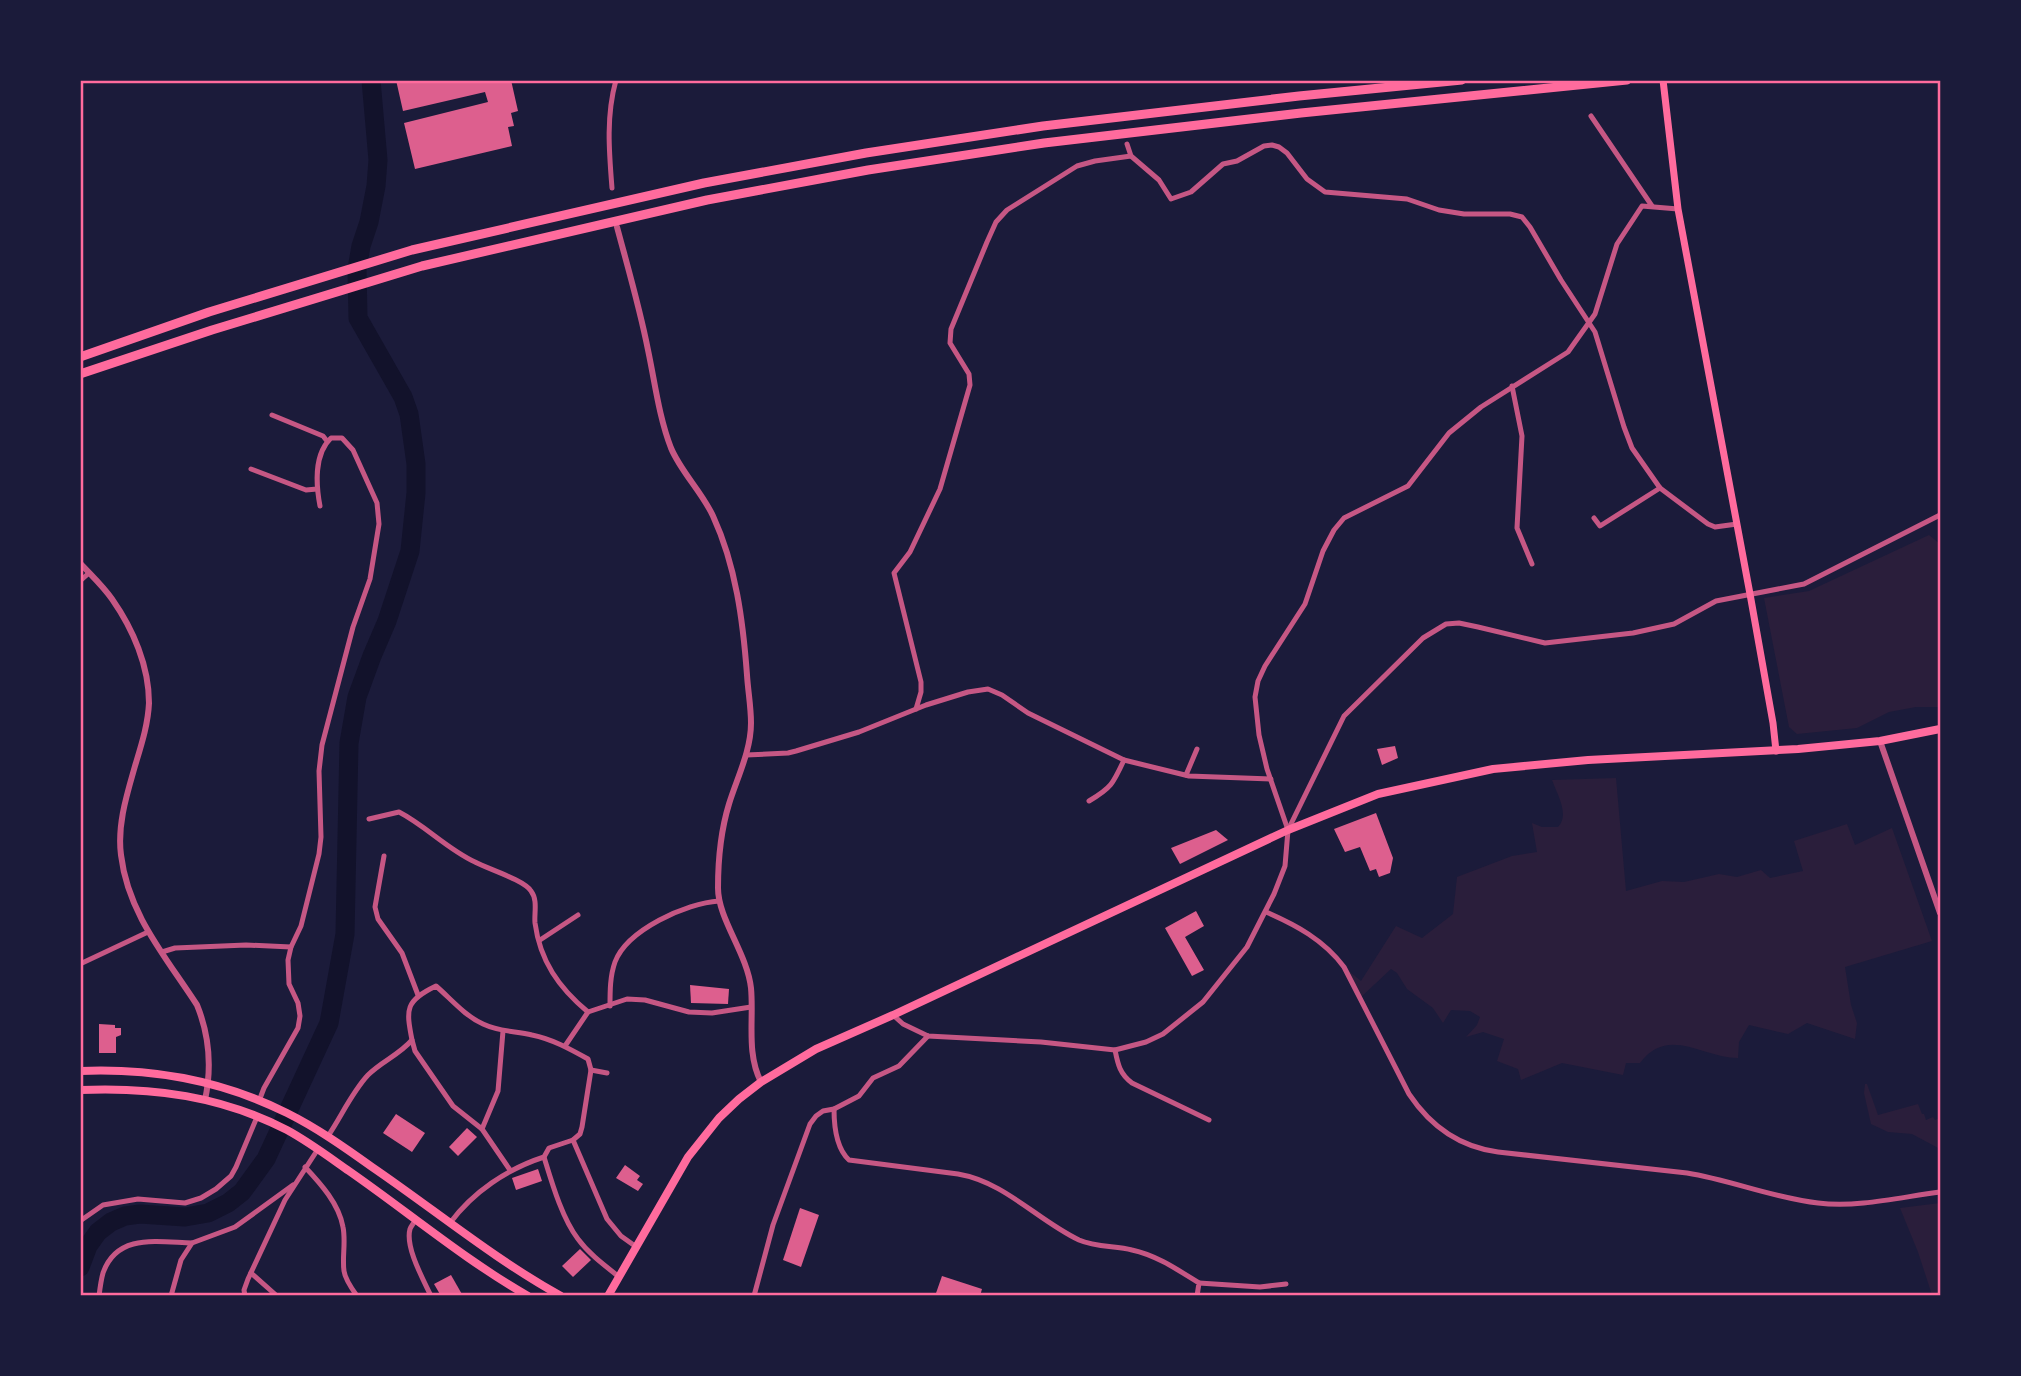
<svg xmlns="http://www.w3.org/2000/svg" width="2021" height="1376" font-family="'Alegreya Sans',sans-serif">
  <rect width="100%" height="100%" fill="#1b1b3a"/>
  <g fill="#2a1e3b">
    <polygon points="1929,535 1940,544 1940,707 1916,707 1889,712 1857,728 1797,734 1789,727 1764,598 1809,591"/>
    <path d="M 1616,778 L 1626,891 L 1662,881 L 1684,882 L 1719,874 L 1737,877 L 1761,870 L 1770,878 L 1803,871 L 1794,841 L 1847,824 L 1855,845 L 1892,828 L 1932,941 L 1845,967 L 1851,1005 L 1857,1023 L 1855,1039 L 1807,1023 L 1788,1034 L 1749,1025 L 1739,1042 L 1738,1058 C 1703,1058 1668,1025 1640,1063 L 1626,1063 L 1623,1075 L 1562,1063 L 1521,1080 L 1518,1069 L 1497,1061 L 1504,1039 L 1483,1032 L 1466,1037 L 1477,1025 L 1480,1017 L 1470,1011 L 1451,1010 L 1443,1023 L 1433,1008 L 1407,989 L 1397,973 L 1391,969 L 1360,998 L 1344,967 L 1361,981 L 1396,926 L 1422,938 L 1453,914 L 1457,877 L 1512,856 L 1537,852 L 1532,823 L 1542,827 L 1558,827 C 1570,815 1557,794 1552,780 Z"/>
    <polygon points="1865,1084 1867,1084 1878,1115 1918,1104 1922,1114 1924,1114 1926,1120 1933,1117 1935,1120 1940,1118 1940,1149 1912,1134 1888,1132 1871,1124 1864,1093"/>
    <polygon points="1940,1203 1940,1295 1932,1295 1918,1252 1900,1208"/>
  </g>
  <g fill="none" stroke-linecap="round" stroke-linejoin="round">
    <polyline stroke="#12122b" stroke-width="19" points="80,1267 88,1246 98,1232 111,1222 125,1216 140,1214 185,1217 208,1213 228,1203 242,1192 266,1159 329,1023 345,934 349,743 357,697 372,656 387,621 410,551 416,493 416,464 409,414 403,397 358,318 357,269 361,246 369,222 376,186 378,160 371,80"/>
  </g>
  <g fill="#dd5f8e">
    <polygon points="396,80 511,80 518,111 511,113 514,126 508,127 512,146 415,169 404,123 488,102 485,92 403,111"/>
    <polygon points="1395,746 1398,758 1382,765 1377,749"/>
    <polygon points="1376,813 1393,858 1390,873 1379,877 1376,869 1370,871 1360,847 1345,852 1334,829"/>
    <polygon points="1216,830 1228,840 1180,864 1171,848"/>
    <polygon points="1196,911 1204,926 1185,937 1204,970 1192,976 1165,928"/>
    <polygon points="690,985 729,989 728,1004 691,1003"/>
    <polygon points="99,1024 115,1025 115,1028 121,1028 121,1035 116,1037 116,1053 99,1053"/>
    <polygon points="396,1114 425,1133 412,1152 383,1133"/>
    <polygon points="467,1128 477,1137 458,1156 449,1147"/>
    <polygon points="625,1165 640,1176 637,1180 643,1184 638,1191 616,1178"/>
    <polygon points="538,1169 542,1181 516,1190 512,1178"/>
    <polygon points="800,1208 819,1215 801,1267 783,1260"/>
    <polygon points="580,1249 591,1260 573,1277 562,1266"/>
    <polygon points="451,1275 463,1296 441,1296 434,1284"/>
    <polygon points="942,1276 982,1289 980,1296 935,1296"/>
  </g>
  <g fill="none" stroke-linecap="round" stroke-linejoin="round">
    <g stroke="#c65784" stroke-width="5">
      <polyline points="1591,116 1652,206"/>
      <polyline points="1127,144 1131,156 1159,180 1171,199 1191,192 1223,164 1237,161 1264,146 1272,145 1279,147 1287,153 1307,179 1325,192 1407,199 1439,210 1464,214 1510,214 1522,217 1530,227 1561,280 1595,332 1624,427 1632,448 1660,488 1708,524 1715,527 1737,524"/>
      <path d="M 612,188 C 609,151 606,116 616,80"/>
      <polyline points="1512,386 1522,436 1517,528 1532,564"/>
      <polyline points="272,415 323,436 327,441"/>
      <polyline points="251,469 306,490 317,489"/>
      <polyline points="1594,518 1600,526 1660,488"/>
      <polyline points="80,581 89,573"/>
      <polyline points="916,709 921,692 921,682 894,573 910,552 940,489 970,385 969,374 950,343 951,329 987,242 996,222 1007,210 1077,166 1095,161 1131,156"/>
      <polyline points="746,755 788,753 796,751 859,732 926,705 968,692 988,689 1002,695 1028,713 1124,760 1189,776 1271,779"/>
      <polyline points="1186,775 1197,749"/>
      <path d="M 1089,801 C 1111,788 1113,784 1124,760"/>
      <path d="M 369,819 L 399,812 C 426,826 447,849 475,862 C 488,869 524,880 531,891 C 538,900 534,913 535,923 C 540,961 559,988 588,1012"/>
      <polyline points="1288,830 1344,716 1423,638 1446,624 1459,623 1478,627 1545,643 1633,633 1674,624 1716,601 1804,584 1940,515"/>
      <polyline points="384,856 375,907 378,919 402,953 418,995"/>
      <path d="M 1266,912 C 1296,925 1324,940 1344,967 L 1409,1094 C 1431,1127 1460,1147 1498,1152 L 1687,1173 C 1731,1180 1773,1198 1818,1203 C 1858,1208 1901,1197 1940,1192"/>
      <polyline points="540,940 578,915"/>
      <polyline points="162,952 175,948 246,945 291,947"/>
      <polyline points="80,964 148,932"/>
      <path d="M 610,1006 C 610,991 610,976 615,962 C 627,930 686,903 719,901"/>
      <polyline points="893,1015 903,1024 928,1036 1041,1042 1115,1050 1146,1042 1163,1034 1203,1002 1247,947 1274,894 1285,866 1288,830 1267,769 1259,735 1255,697 1258,681 1265,666 1305,604 1323,551 1334,530 1344,518 1408,486 1449,433 1481,407 1568,352 1595,314 1617,244 1642,206 1678,209"/>
      <polyline points="412,1040 415,1051 453,1106 482,1129 510,1170"/>
      <polyline points="565,1046 588,1012 627,999 645,1000 689,1012 712,1013 751,1007"/>
      <path d="M 1115,1050 C 1118,1065 1120,1074 1132,1083 L 1209,1120"/>
      <polyline points="591,1070 607,1073"/>
      <path d="M 259,1101 L 264,1088 L 298,1028 L 300,1016 L 298,1003 L 289,984 L 288,960 L 291,947 L 301,926 L 319,854 L 321,837 L 319,771 L 322,745 L 353,627 L 370,579 L 379,524 L 377,503 L 353,450 L 342,438 L 331,438 C 314,454 316,485 320,506"/>
      <path d="M 834,1109 C 834,1126 836,1148 849,1160 L 958,1174 C 1005,1182 1037,1220 1079,1240 C 1095,1247 1115,1246 1132,1250 C 1156,1255 1178,1270 1199,1283 L 1197,1296"/>
      <polyline points="482,1129 498,1091 503,1031"/>
      <path d="M 328,1136 C 341,1117 352,1092 368,1075 C 382,1061 399,1055 412,1040 C 406,1009 405,1001 436,986 C 451,999 465,1016 483,1024 C 500,1032 515,1031 532,1035 C 552,1039 570,1049 588,1059 L 591,1070 L 582,1127 L 580,1134 L 573,1140 L 607,1219 L 621,1236 L 635,1246"/>
      <path d="M 544,1157 C 552,1183 562,1218 578,1239 C 589,1254 604,1265 618,1276"/>
      <path d="M 305,1167 C 321,1184 339,1204 343,1227 C 346,1242 342,1257 344,1271 C 345,1279 352,1289 357,1296"/>
      <path d="M 416,1219 C 414,1223 411,1226 410,1229 C 405,1247 423,1279 431,1296"/>
      <polyline points="80,1221 103,1205 138,1199 185,1203 201,1198 216,1189 231,1176 236,1167 257,1117"/>
      <path d="M 450,1223 C 473,1192 507,1169 544,1157 L 549,1148 L 573,1140"/>
      <polyline points="251,1273 277,1296"/>
      <polyline points="1199,1283 1260,1287 1286,1284"/>
      <path d="M 99,1296 C 100,1288 101,1280 103,1273 C 117,1233 158,1242 192,1243"/>
      <polyline points="171,1296 181,1260 192,1243 235,1227 293,1185"/>
      <polyline points="245,1296 244,1290 248,1279 285,1200 318,1149"/>
      <polyline points="754,1296 773,1225 810,1124 816,1116 823,1111 834,1109 859,1096 873,1078 899,1066 928,1036"/>
    </g>
    <g stroke="#c65784" stroke-width="6">
      <path d="M 617,227 C 628,268 640,309 648,350 C 655,383 659,417 671,448 C 681,472 702,492 713,516 C 736,566 743,621 747,675 C 748,691 751,707 751,723 C 751,751 737,778 729,804 C 721,830 718,861 718,888 C 718,919 747,953 751,988 C 754,1019 746,1053 761,1082"/>
      <path d="M 80,563 C 91,575 103,586 112,599 C 133,629 149,666 149,703 C 148,725 141,746 135,766 C 127,794 117,825 121,855 C 128,914 166,957 197,1005 C 210,1037 212,1067 205,1100"/>
      <polyline points="1880,741 1940,913"/>
    </g>
    <polyline stroke="#ff6b9d" stroke-width="7" points="1663,80 1678,209 1750,594 1773,723 1776,751"/>
    <g stroke="#ff6b9d" stroke-width="8">
      <path d="M 80,1071 C 151,1068 223,1081 287,1113 C 317,1128 344,1147 372,1167 C 435,1210 494,1259 561,1296"/>
      <path d="M 80,1090 C 153,1087 221,1096 287,1130 C 309,1142 329,1157 349,1171 C 408,1212 465,1260 528,1296"/>
    </g>
    <polyline stroke="#ff6b9d" stroke-width="8" points="608,1296 688,1157 719,1118 739,1099 761,1082 816,1049 893,1015 1288,830 1378,794 1493,769 1588,760 1798,749 1880,741 1940,729"/>
    <g stroke="#ff6b9d" stroke-width="9">
      <polyline points="80,357 209,312 412,250 704,183 866,153 1043,126 1299,96 1462,80"/>
      <polyline points="80,374 212,330 422,266 707,200 868,170 1044,143 1301,113 1627,80"/>
    </g>
  </g>
  <rect width="2021" height="1376" fill="none" stroke="#1b1b3a" stroke-width="164"/>
  <rect x="82" y="82" width="1857" height="1212" fill="none" stroke="#ff6b9d" stroke-width="2.5"/>
</svg>
